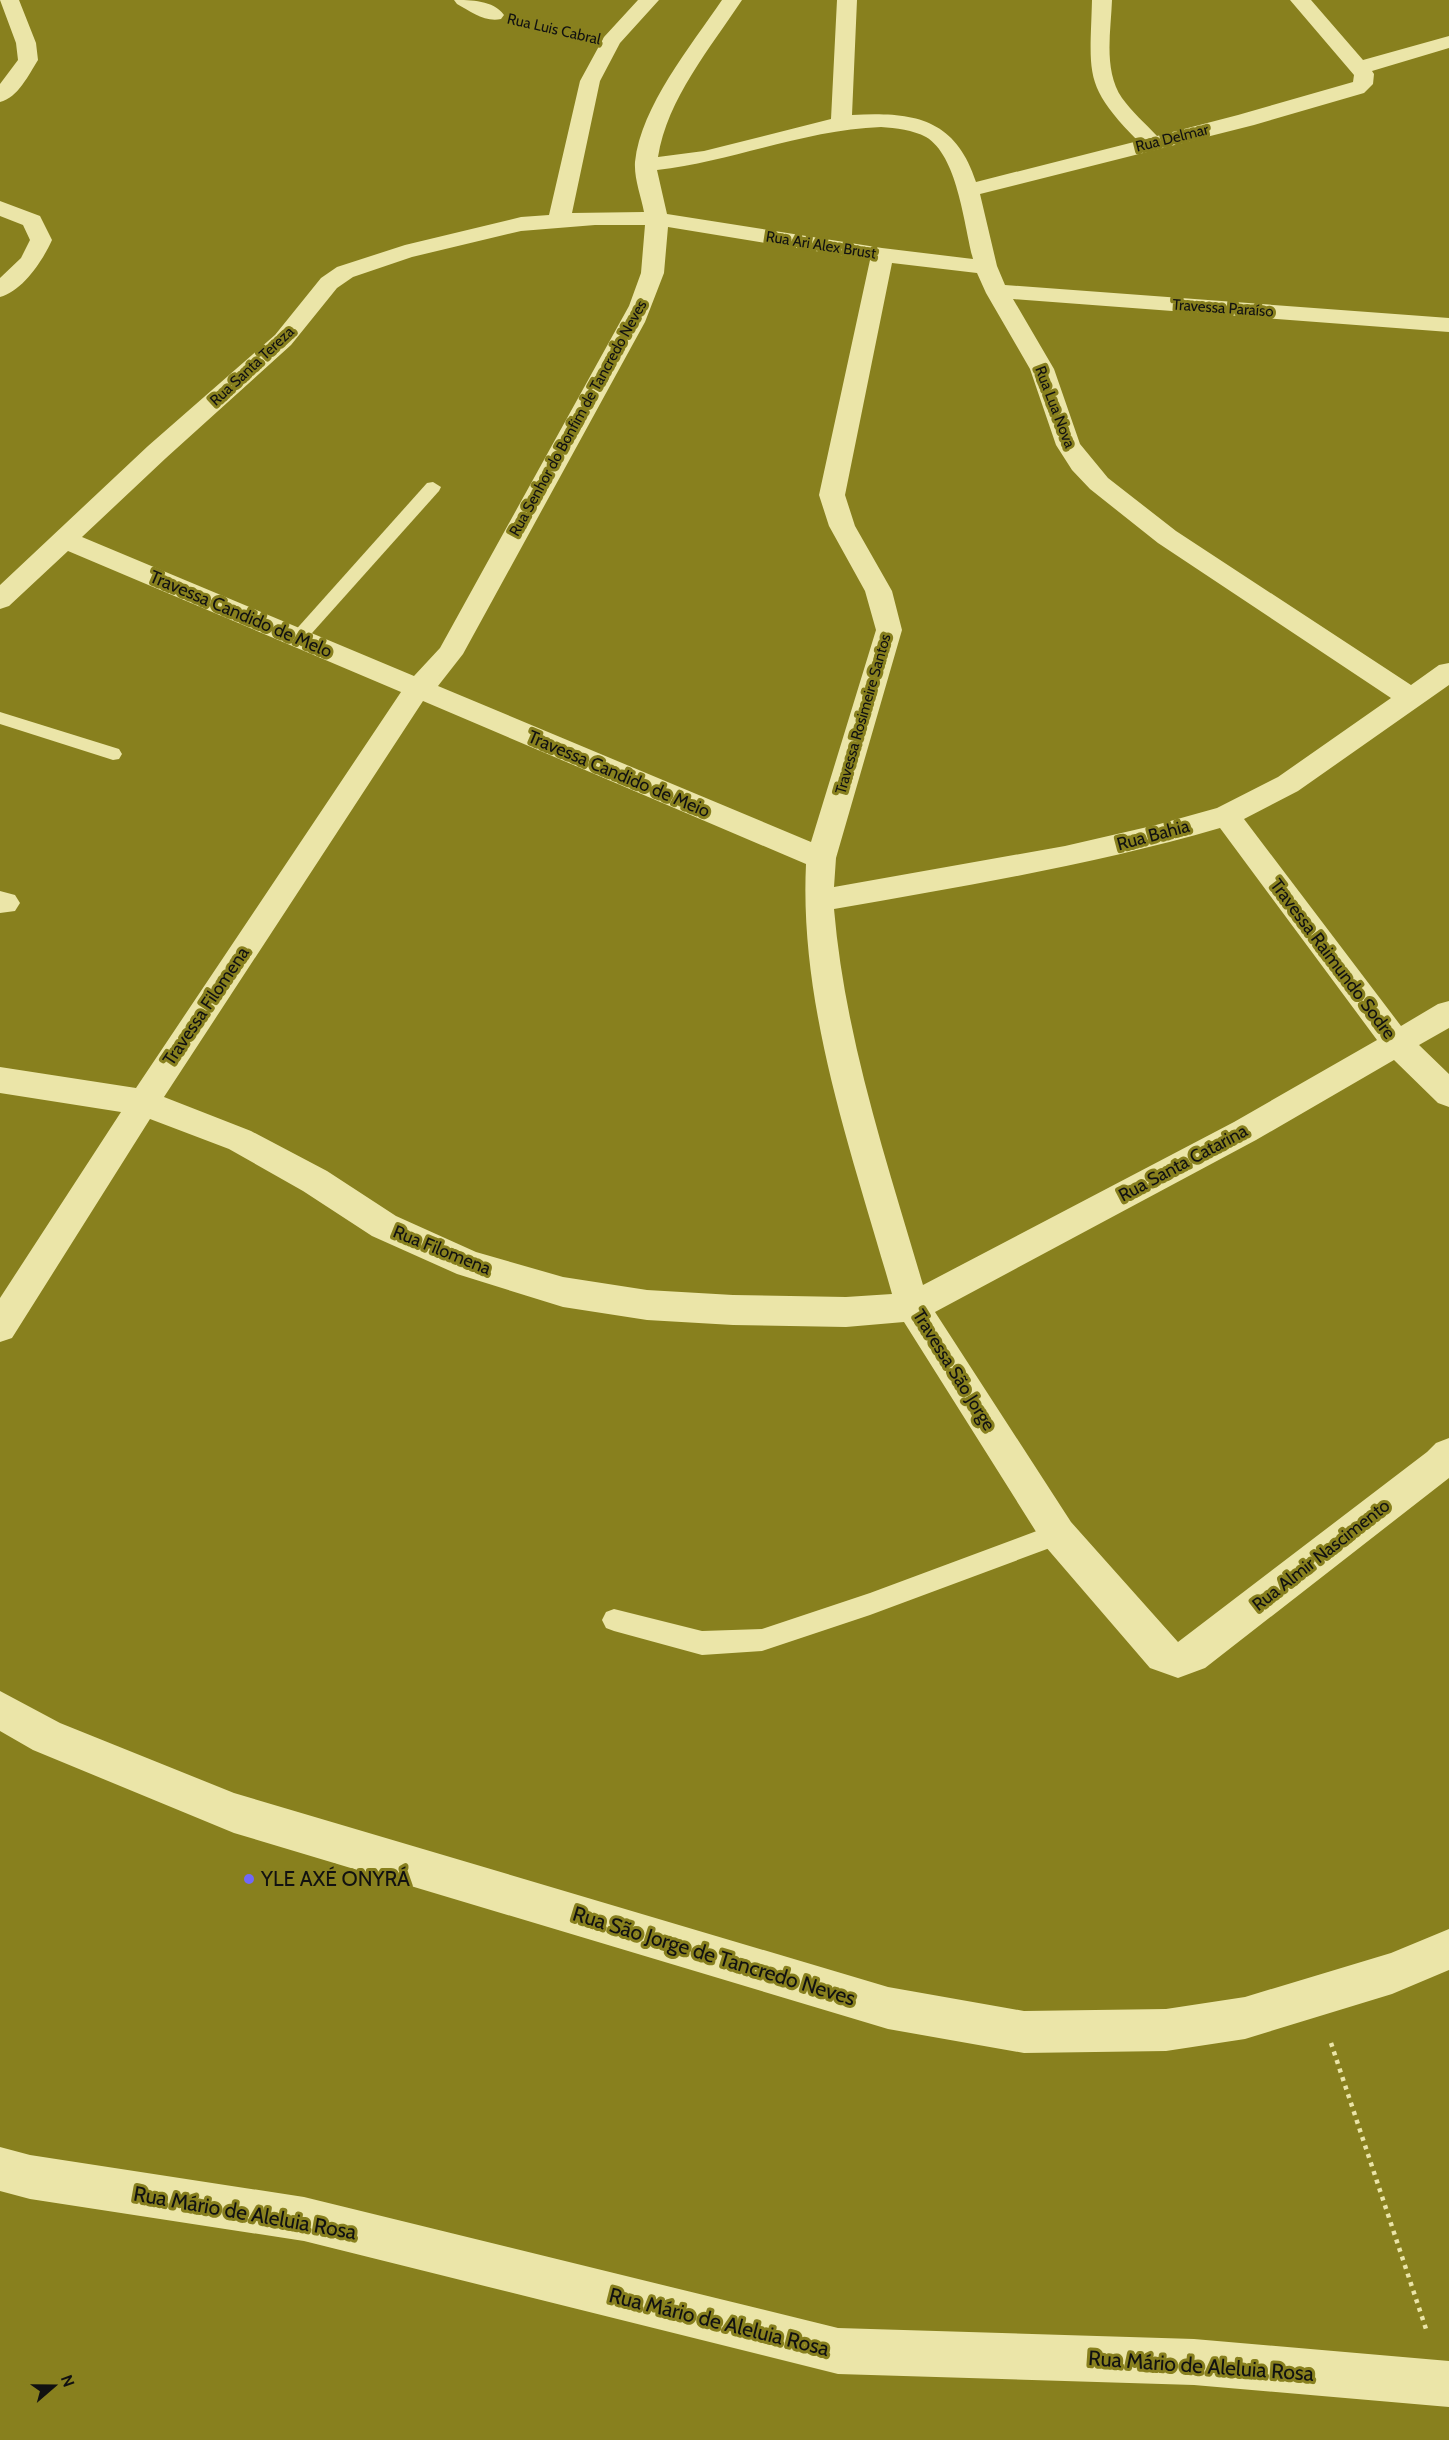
<svg xmlns="http://www.w3.org/2000/svg" width="1449" height="2440" font-family="Cabin,sans-serif">
  <rect width="100%" height="100%" fill="#88801e"/>
  <g fill="none" stroke-linecap="round" stroke-linejoin="round">
    <polyline stroke="#ebe5a8" stroke-width="2" stroke-dasharray="2 3" stroke-linecap="butt" points="530,23 573,33"/>
    <polyline stroke="#ebe5a8" stroke-width="4.5" stroke-dasharray="4 5" stroke-linecap="butt" points="1331,2043 1427,2332"/>
    <g fill="#ebe5a8" fill-rule="evenodd">
      <polygon points="433,482 441,487 439,491 304,642 292,642 289,638 292,634 427,483"/>
      <polygon points="0,712 119,749 122,754 119,759 113,760 0,724"/>
      <polygon points="1058,1523 1066,1526 1070,1534 1066,1542 870,1615 762,1651 702,1655 614,1631 606,1628 602,1620 606,1612 614,1609 702,1631 762,1629 870,1593"/>
    </g>
    <g fill="#ebe5a8" fill-rule="evenodd">
      <path d="M 0,0 L 19,0 L 36,43 L 38,60 C 29,74 18,98 0,102 L 0,84 L 18,60 L 16,43 Z"/>
      <path d="M 454,0 C 471,0 493,0 504,15 L 501,19 C 486,23 470,11 457,4 Z"/>
      <path d="M 638,0 L 659,0 L 620,43 L 600,81 L 572,213 L 644,212 C 641,196 634,179 635,162 C 641,106 691,46 722,0 L 742,0 C 711,47 667,99 658,157 L 704,151 L 831,119 L 837,0 L 857,0 L 852,115 C 912,112 955,117 976,182 L 1138,141 C 1083,85 1090,75 1092,0 L 1112,0 C 1111,31 1103,70 1122,98 C 1132,112 1145,123 1157,136 L 1238,115 L 1353,82 L 1354,75 L 1290,0 L 1311,0 L 1363,60 L 1449,36 L 1449,48 L 1372,71 L 1374,74 L 1373,84 L 1364,93 L 1254,125 L 980,194 L 997,266 L 1005,285 L 1449,318 L 1449,332 L 1013,299 L 1054,369 L 1080,444 L 1108,478 L 1176,531 L 1411,685 L 1439,665 L 1449,663 L 1449,685 L 1298,791 L 1244,819 L 1401,1026 L 1438,1004 L 1449,1001 L 1449,1028 L 1419,1045 L 1449,1074 L 1449,1107 L 1438,1103 L 1394,1060 L 1256,1140 L 935,1312 L 1071,1522 L 1178,1642 L 1427,1452 L 1436,1443 L 1449,1438 L 1449,1478 L 1205,1668 L 1178,1678 L 1150,1668 L 1045,1546 L 904,1322 L 846,1327 L 733,1325 L 647,1320 L 563,1307 L 457,1274 L 372,1236 L 303,1191 L 229,1149 L 150,1119 L 12,1338 L 0,1342 L 0,1298 L 121,1112 L 0,1093 L 0,1067 L 136,1088 L 401,692 L 68,551 L 9,606 L 0,609 L 0,585 L 148,446 L 275,335 L 321,278 L 337,267 L 405,245 L 521,217 L 549,215 L 580,81 L 604,37 ZM 881,127 C 896,128 913,130 926,137 C 958,156 964,226 973,259 L 882,248 L 667,214 L 657,170 C 733,161 804,130 881,127 ZM 595,225 L 645,225 L 641,273 L 629,306 L 440,648 L 414,676 L 82,537 L 166,458 L 291,345 L 337,288 L 353,277 L 412,257 L 521,231 ZM 668,227 L 870,260 L 819,495 L 829,526 L 865,591 L 876,630 L 811,842 L 438,686 L 463,654 L 645,322 L 664,273 ZM 892,263 L 977,273 L 986,293 L 1030,369 L 1056,445 L 1072,470 L 1090,489 L 1158,543 L 1391,698 L 1278,777 L 1217,808 L 1156,825 L 1065,846 L 834,887 L 836,858 L 902,630 L 892,591 L 855,526 L 845,495 ZM 423,701 L 806,864 C 799,1009 853,1156 892,1294 L 846,1297 L 733,1295 L 647,1290 L 563,1277 L 476,1252 L 396,1216 L 327,1171 L 251,1131 L 164,1097 ZM 1220,828 L 1377,1040 L 1234,1122 L 923,1285 C 887,1162 845,1038 834,909 C 964,886 1093,865 1220,828 Z"/>
      <path d="M 0,201 L 40,216 L 52,240 C 43,260 23,291 0,297 L 0,278 L 21,258 L 30,240 L 23,225 L 0,216 Z"/>
      <polygon points="0,891 15,895 20,903 15,911 0,913"/>
      <polygon points="0,1691 60,1723 234,1793 888,1987 1024,2011 1166,2009 1245,1997 1391,1953 1449,1929 1449,1970 1392,1994 1245,2039 1166,2051 1024,2053 888,2029 234,1833 33,1750 0,1731"/>
      <polygon points="0,2147 30,2155 304,2197 838,2328 1194,2339 1449,2361 1449,2407 1194,2385 838,2374 304,2241 30,2199 0,2191"/>
    </g>
  </g>
  <circle fill="#7168fa" stroke="#88801e" stroke-width="2" cx="249" cy="1879" r="6"/>
  <g text-anchor="middle" stroke-width="6" stroke-linejoin="round" paint-order="stroke">
    <g font-size="15" fill="#111" stroke="#88801e">
      <text transform="translate(554 29) rotate(13)" y="5">Rua Luis Cabral</text>
      <text transform="translate(1172 138) rotate(-14)" y="5">Rua Delmar</text>
      <text transform="translate(821 245) rotate(9)" y="5">Rua Ari Alex Brust</text>
      <text transform="translate(1223 308) rotate(4)" y="5">Travessa Paraíso</text>
      <text transform="translate(252 366) rotate(-43)" y="5">Rua Santa Tereza</text>
      <text transform="translate(1055 407) rotate(69)" y="5">Rua Lua Nova</text>
      <text transform="translate(578 418) rotate(-61)" y="5">Rua Senhor do Bonfim de Tancredo Neves</text>
      <text transform="translate(863 714) rotate(-74)" y="5">Travessa Rosimeire Santos</text>
    </g>
    <g font-size="18" fill="#111" stroke="#88801e">
      <text transform="translate(241 614) rotate(23)" y="6">Travessa Candido de Melo</text>
      <text transform="translate(619 774) rotate(23)" y="6">Travessa Candido de Meio</text>
      <text transform="translate(1153 835) rotate(-15)" y="6">Rua Bahia</text>
      <text transform="translate(1333 959) rotate(53)" y="6">Travessa Raimundo Sodre</text>
      <text transform="translate(206 1006) rotate(-56)" y="6">Travessa Filomena</text>
      <text transform="translate(1183 1163) rotate(-28)" y="6">Rua Santa Catarina</text>
      <text transform="translate(442 1250) rotate(22)" y="6">Rua Filomena</text>
      <text transform="translate(954 1370) rotate(58)" y="6">Travessa São Jorge</text>
      <text transform="translate(1321 1555) rotate(-38)" y="6">Rua Almir Nascimento</text>
    </g>
    <g font-size="21" fill="#111" stroke="#88801e" text-anchor="start">
      <text x="261" y="1886">YLE AXÉ ONYRÁ</text>
    </g>
    <g font-size="21" fill="#111" stroke="#88801e">
      <text transform="translate(714 1956) rotate(17)" y="7">Rua São Jorge de Tancredo Neves</text>
      <text transform="translate(245 2213) rotate(10)" y="7">Rua Mário de Aleluia Rosa</text>
      <text transform="translate(719 2322) rotate(14)" y="7">Rua Mário de Aleluia Rosa</text>
      <text transform="translate(1201 2366) rotate(4)" y="7">Rua Mário de Aleluia Rosa</text>
    </g>
  </g>
  <g transform="translate(54 2386) rotate(70)" stroke="#88801e" stroke-width="4.5" paint-order="stroke">
  <path d="M0-4.5L10 22L0 15L-10 22Z" fill="#111111"/>
  <text y="-9" font-size="16" font-weight="bold" text-anchor="middle" fill="#111111">N</text>
  </g>
</svg>
